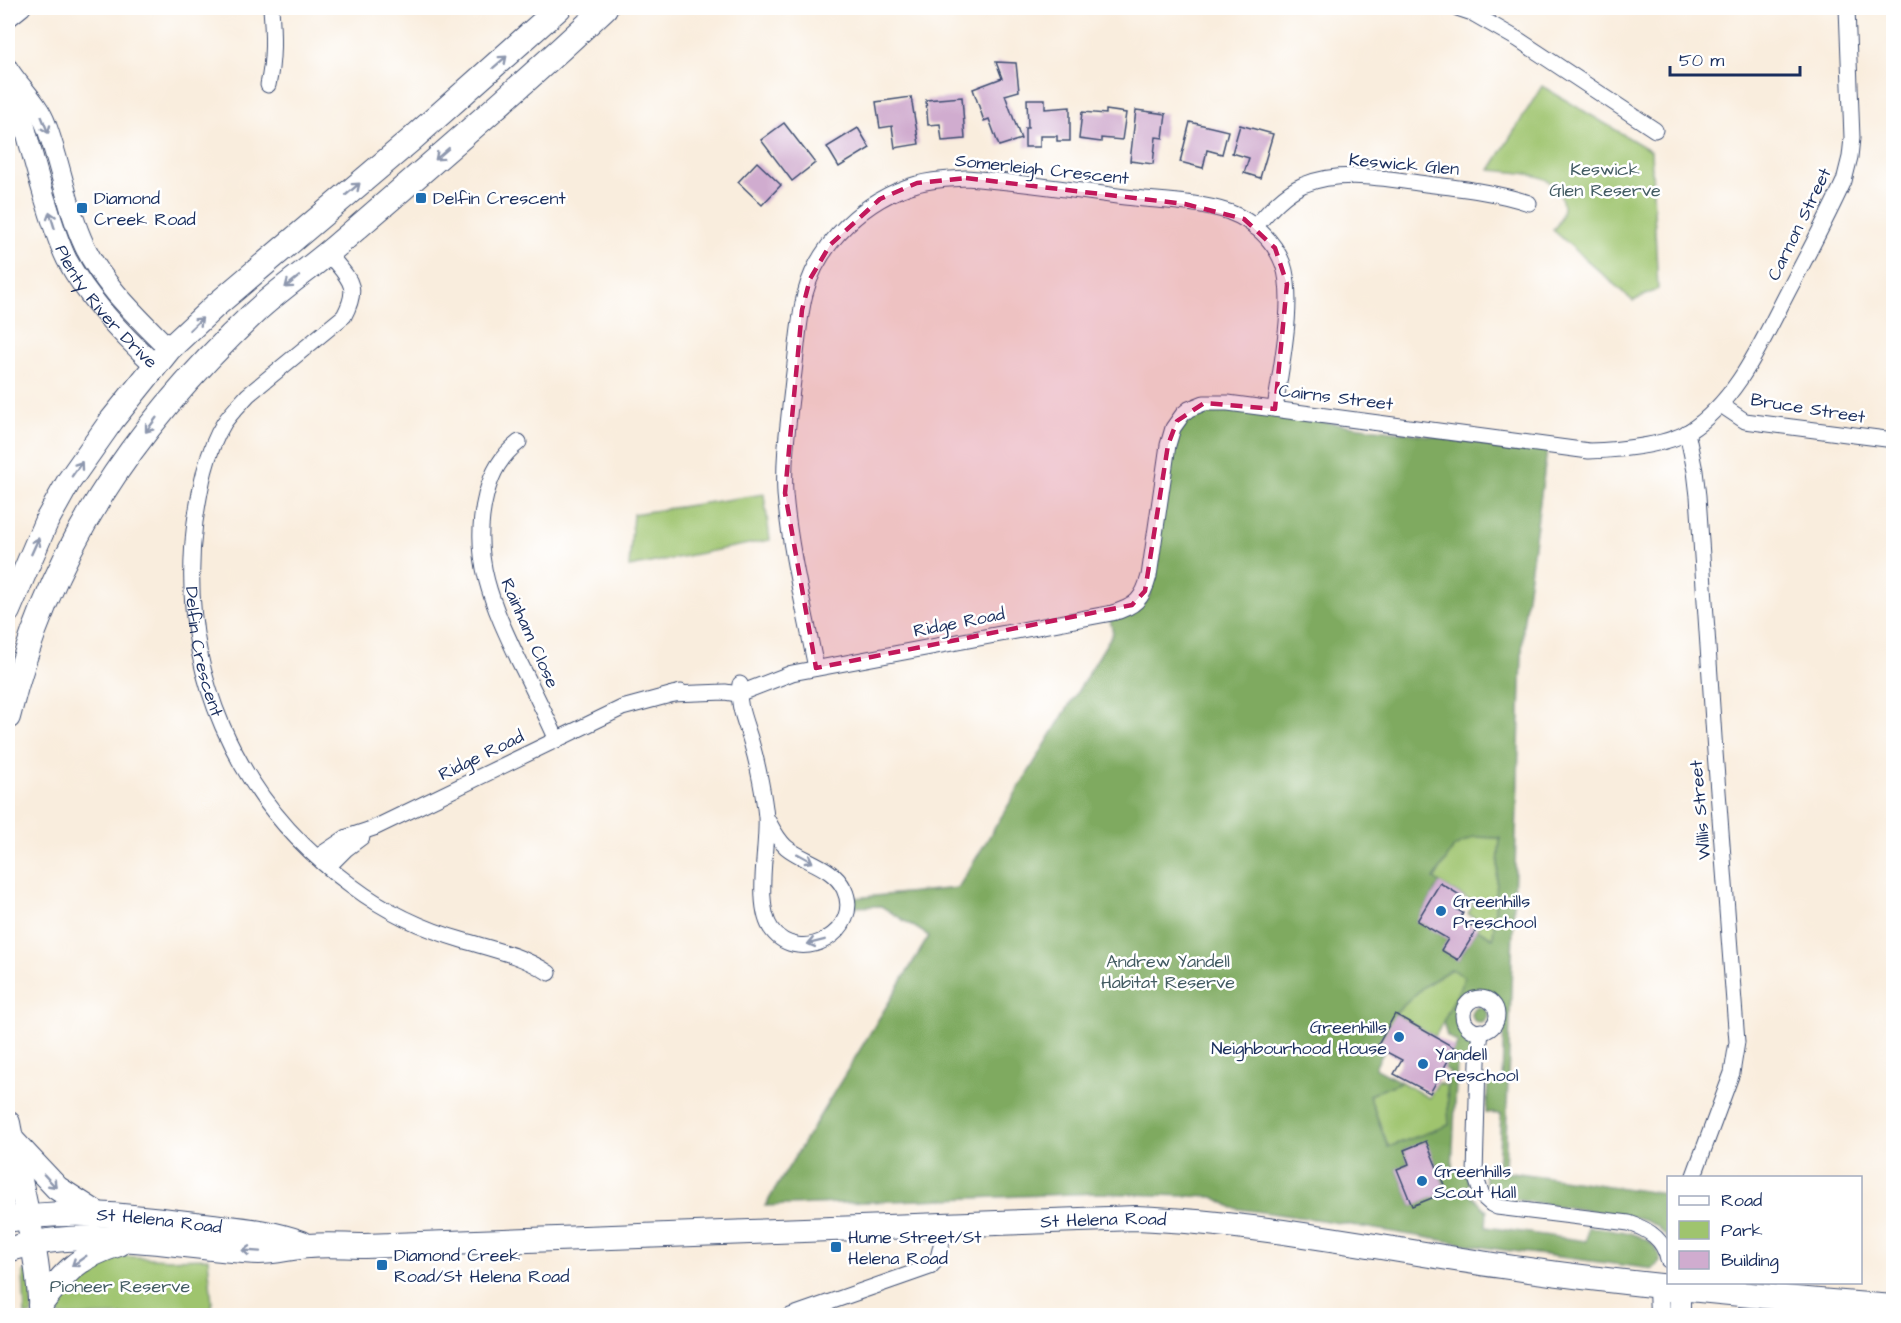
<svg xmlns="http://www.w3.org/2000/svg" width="1901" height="1323" font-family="'Architects Daughter',sans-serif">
  <rect width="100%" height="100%" fill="#fff"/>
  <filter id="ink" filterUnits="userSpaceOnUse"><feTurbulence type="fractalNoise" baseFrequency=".0167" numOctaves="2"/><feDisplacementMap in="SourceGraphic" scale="12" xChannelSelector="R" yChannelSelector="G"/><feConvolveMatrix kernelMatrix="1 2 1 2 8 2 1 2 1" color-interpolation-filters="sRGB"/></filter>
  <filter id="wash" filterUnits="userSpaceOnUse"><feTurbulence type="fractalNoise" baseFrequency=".008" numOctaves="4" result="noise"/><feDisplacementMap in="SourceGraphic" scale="24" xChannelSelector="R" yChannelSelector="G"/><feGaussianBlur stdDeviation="1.35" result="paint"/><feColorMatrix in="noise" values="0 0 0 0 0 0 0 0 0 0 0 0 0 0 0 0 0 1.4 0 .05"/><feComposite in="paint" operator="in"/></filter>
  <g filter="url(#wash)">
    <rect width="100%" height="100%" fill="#f9eddd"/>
    <g fill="#9fc46e" stroke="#5d7a66" stroke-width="1.5">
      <path d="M 1542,86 L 1651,151 L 1658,289 L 1633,301 L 1553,230 C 1561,221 1565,212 1562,200 C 1555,170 1515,173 1490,170 Z"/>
      <polygon points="764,494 770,540 629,567 633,514"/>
      <polygon points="1474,837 1500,838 1493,939 1477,929 1481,922 1468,914 1474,903 1434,880 1454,847"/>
      <polygon points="1451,969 1466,977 1435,1037 1395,1014 1423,987"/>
      <polygon points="1401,1082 1429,1098 1438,1083 1447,1086 1449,1125 1389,1148 1369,1095"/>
      <polygon points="122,1256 169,1259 208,1258 213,1315 59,1316 60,1297 76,1271"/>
      <polygon points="29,1270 32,1315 25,1315 23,1272"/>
    </g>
    <g fill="#7faa61" stroke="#4d6c60" stroke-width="1.5" fill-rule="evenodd">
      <path d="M 1214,408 L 1547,451 L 1523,626 L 1505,1171 L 1665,1194 L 1668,1187 L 1668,1239 L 1657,1226 L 1639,1218 L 1504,1198 C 1490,1193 1484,1185 1484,1170 L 1486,1168 L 1498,1168 L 1501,1114 L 1486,1113 L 1488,1082 L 1502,1082 L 1504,1019 C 1504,1013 1505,1007 1501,1001 C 1491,983 1462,989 1457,1009 C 1453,1024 1464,1030 1469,1043 C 1471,1049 1470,1056 1470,1062 L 1457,1062 L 1452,1170 L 1466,1172 L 1472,1196 L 1487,1211 L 1486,1227 L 1586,1241 L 1588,1227 C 1610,1229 1661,1232 1660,1262 L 1653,1269 L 1489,1248 L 1321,1220 L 1233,1208 L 1214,1197 L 1098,1193 L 765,1206 L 929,936 L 881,906 L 854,907 L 854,898 L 958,888 L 1113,633 L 1110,620 C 1128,617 1140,611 1150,595 L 1172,452 L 1182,424 L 1195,412 ZM 1474,837 L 1500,838 L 1493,938 L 1477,929 L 1458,960 L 1442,950 L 1448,939 L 1417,921 L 1440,883 L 1434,879 L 1454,847 ZM 1451,969 L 1465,977 L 1443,1022 L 1447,1036 L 1458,1043 L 1443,1068 L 1450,1072 L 1447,1086 L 1449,1125 L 1388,1147 L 1369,1095 L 1401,1082 L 1375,1068 L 1384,1051 L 1395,1014 L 1423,987 ZM 1426,1141 L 1447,1192 L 1412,1206 L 1397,1169 L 1409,1164 L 1404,1150 Z"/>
      <circle cx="1480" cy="1015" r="8"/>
    </g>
    <g id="blocks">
      <g fill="#d0accf">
        <polygon points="996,62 1016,63 1019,91 1005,95 1021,139 999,146 989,119 984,121 973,89 1002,78"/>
        <polygon points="911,97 919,144 895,148 892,126 880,128 876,102"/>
        <polygon points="962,97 965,139 942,141 940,124 928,125 926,100"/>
        <polygon points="1027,99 1045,99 1045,109 1070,107 1070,141 1057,141 1057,136 1040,136 1040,147 1025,147 1025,128 1028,128"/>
        <polygon points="1106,110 1126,113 1122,140 1101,138 1101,142 1079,139 1082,112 1106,114"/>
        <polygon points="1136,110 1166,114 1163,138 1156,137 1153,164 1130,161"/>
        <polygon points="1190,122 1228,131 1222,154 1207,150 1203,168 1180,162"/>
        <polygon points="784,123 815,163 792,181 761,140"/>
        <polygon points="1240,125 1273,134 1260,178 1244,173 1249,158 1232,153"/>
        <polygon points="858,128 870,148 839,167 827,147"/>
        <polygon points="757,162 781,185 762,205 738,182"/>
        <polygon points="1440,883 1463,897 1456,909 1463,913 1460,919 1477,929 1458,960 1441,950 1448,939 1417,921"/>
        <polygon points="1395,1014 1455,1048 1430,1093 1394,1074 1402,1060 1377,1047"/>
        <polygon points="1426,1141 1447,1192 1412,1206 1397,1169 1409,1164 1404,1150"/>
      </g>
    </g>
  </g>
  <g filter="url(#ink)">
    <use href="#blocks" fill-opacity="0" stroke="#3c4c71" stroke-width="1.5"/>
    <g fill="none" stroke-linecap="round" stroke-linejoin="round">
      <g stroke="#3c4c71" stroke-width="17">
        <g id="minor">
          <polyline points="1457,8 1472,13 1519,40 1655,130"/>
          <polyline points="8,20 23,8"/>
          <path d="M 268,85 C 274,59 273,34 271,8"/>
          <path d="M 1255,227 C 1269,211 1283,194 1303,185 C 1342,169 1386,179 1426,184 C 1461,188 1495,192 1529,203"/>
          <path id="s1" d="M 328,253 C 348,279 361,284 344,316 L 248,395 C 240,404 231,413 224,423 C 206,452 200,489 195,522 C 177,667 234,800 352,886 C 385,911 426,930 465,941 C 496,950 523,956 549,973"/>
          <polyline points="1721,405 1745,421 1894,440"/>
          <polyline points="1687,432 1695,471 1698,496 1715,752 1737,1042 1732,1073 1693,1178"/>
          <path d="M 519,442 C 501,456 492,472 486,495 C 470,557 493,606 519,661 C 532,687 545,713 557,740"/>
          <path d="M 816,668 C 805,611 790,552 785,494 C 783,456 789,418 793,380 C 797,352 798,322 805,294 C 818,243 866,198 917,184 C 933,179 950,179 966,178 C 1019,182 1072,190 1125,197 C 1159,201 1196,201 1229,212 C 1253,221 1274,240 1283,264 C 1296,300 1280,370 1275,409"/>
          <path d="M 740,684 C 736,705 747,725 752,745 C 758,765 764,797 766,817 C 768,847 754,906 772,930 C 800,967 864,931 844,889 C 833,866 804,862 786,847 C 777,839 772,828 766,817"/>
          <path d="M 672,694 L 725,692 L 738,694 L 792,673 L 1112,613 C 1135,607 1143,599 1149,576 L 1168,445 L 1173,428 L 1183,414 L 1189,409 L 1204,403 L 1228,403 L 1589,451 C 1617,450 1664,446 1688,432 C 1740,399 1764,336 1792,284 C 1810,250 1828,216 1844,181 L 1850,157 L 1852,138 L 1847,8"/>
          <polyline points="317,857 347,837 374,828 622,708 681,692"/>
          <polyline points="328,867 346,849 362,837"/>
          <circle cx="1480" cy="1015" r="17"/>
          <path d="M 1481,1031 L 1478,1062 L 1475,1175 L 1482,1196 L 1491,1204 L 1497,1207 L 1629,1223 C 1648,1229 1664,1239 1668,1260"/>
          <polyline points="790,1316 930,1267 938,1258 946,1224"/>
        </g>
      </g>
      <g stroke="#3c4c71" stroke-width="22">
        <g id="tertiary">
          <path d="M 8,69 C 20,88 38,103 46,125 C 61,165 67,209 85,247 C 104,286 139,318 169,349"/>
          <path id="s2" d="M 13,79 C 23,120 33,160 45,199 C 52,220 57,240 67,260 C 89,300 122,335 155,365"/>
          <polyline points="1659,1287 1660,1316"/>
          <polyline points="1680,1289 1680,1316"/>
        </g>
      </g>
      <g stroke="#3c4c71" stroke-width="26">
        <g id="primary">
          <polyline points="8,611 46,522 69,481 112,420 169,349 215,306 411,140 559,8"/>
          <path d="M 8,717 C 48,552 132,429 254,313 C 282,287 314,266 342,241 C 431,164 520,88 605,8"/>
          <path d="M 8,1123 C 20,1187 39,1250 41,1316"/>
          <polyline points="10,1138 57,1188 96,1213"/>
          <path id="s3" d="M 8,1220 C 72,1207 138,1217 203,1225 C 236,1229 270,1231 302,1243"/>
          <path id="s4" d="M 8,1250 C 90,1224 175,1248 259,1252 C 276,1252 292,1247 309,1246 C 327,1244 346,1246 365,1246 L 1136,1218 C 1259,1223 1379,1248 1501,1266 C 1631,1285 1762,1297 1894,1307"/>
          <path d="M 40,1305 C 67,1270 76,1258 119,1244"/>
        </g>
      </g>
      <use href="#minor" stroke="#fff" stroke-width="15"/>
      <use href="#tertiary" stroke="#fff" stroke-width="20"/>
      <use href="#primary" stroke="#fff" stroke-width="24"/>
    </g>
    <defs><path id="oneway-shaft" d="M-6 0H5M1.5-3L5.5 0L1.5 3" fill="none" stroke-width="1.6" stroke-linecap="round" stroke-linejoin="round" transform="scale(1.5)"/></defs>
    <g stroke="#8d97ae">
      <use href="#oneway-shaft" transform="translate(500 62) rotate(-41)"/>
      <use href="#oneway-shaft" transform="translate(45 125) rotate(68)"/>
      <use href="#oneway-shaft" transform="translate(442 154) rotate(139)"/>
      <use href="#oneway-shaft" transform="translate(353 189) rotate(-40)"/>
      <use href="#oneway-shaft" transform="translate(52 220) rotate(-107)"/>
      <use href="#oneway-shaft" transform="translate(292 282) rotate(141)"/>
      <use href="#oneway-shaft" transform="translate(196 324) rotate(-43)"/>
      <use href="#oneway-shaft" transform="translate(151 425) rotate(127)"/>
      <use href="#oneway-shaft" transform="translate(77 469) rotate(-55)"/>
      <use href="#oneway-shaft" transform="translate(35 546) rotate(-66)"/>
      <use href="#oneway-shaft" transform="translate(805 858) rotate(29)"/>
      <use href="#oneway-shaft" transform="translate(816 942) rotate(166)"/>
      <use href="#oneway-shaft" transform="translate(50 1181) rotate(47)"/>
      <use href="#oneway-shaft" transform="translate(251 1251) rotate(-176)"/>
      <use href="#oneway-shaft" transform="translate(79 1261) rotate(145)"/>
    </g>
  </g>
  <path fill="#c2185b" fill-opacity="0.2" stroke="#c2185b" stroke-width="4.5" stroke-dasharray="12 8" stroke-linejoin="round" d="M 966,178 L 1185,204 L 1244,219 L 1275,248 L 1287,284 L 1275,409 L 1204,403 L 1177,421 L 1168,445 L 1145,591 L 1132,605 L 816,668 L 785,493 L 802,310 L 810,279 L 830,245 L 880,199 L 917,183 Z"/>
  <g fill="#1f6fb2" stroke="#fff" stroke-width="2">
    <rect x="415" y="192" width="12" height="12" rx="3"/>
    <rect x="76" y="202" width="12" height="12" rx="3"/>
    <circle cx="1441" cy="911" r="6"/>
    <circle cx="1399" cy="1037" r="6"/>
    <circle cx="1423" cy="1064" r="6"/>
    <circle cx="1422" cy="1181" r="6"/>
    <rect x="830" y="1241" width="12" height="12" rx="3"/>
    <rect x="376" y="1259" width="12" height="12" rx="3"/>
  </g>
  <g text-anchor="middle" stroke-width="5" stroke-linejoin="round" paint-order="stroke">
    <g font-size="18" fill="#1b2f5e" stroke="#fff">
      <text transform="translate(1404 164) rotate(5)" y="6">Keswick Glen</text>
      <text transform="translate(1042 169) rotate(6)" y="6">Somerleigh Crescent</text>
      <text transform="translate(1799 224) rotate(-64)" y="6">Carnon Street</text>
      <text dy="6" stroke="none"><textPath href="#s2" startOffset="250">Plenty River Drive</textPath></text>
      <text transform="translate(1336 397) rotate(7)" y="6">Cairns Street</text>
      <text transform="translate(1808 408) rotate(9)" y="6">Bruce Street</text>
      <text transform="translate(959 622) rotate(-11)" y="6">Ridge Road</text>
      <text transform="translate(530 633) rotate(66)" y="6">Rainham Close</text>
      <text dy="6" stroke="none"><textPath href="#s1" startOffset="468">Delfin Crescent</textPath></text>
      <text transform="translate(481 755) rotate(-26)" y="6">Ridge Road</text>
      <text transform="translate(1700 810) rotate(-95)" y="6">Willis Street</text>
      <text dy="6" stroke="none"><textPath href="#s4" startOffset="1098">St Helena Road</textPath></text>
      <text dy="6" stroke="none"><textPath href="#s3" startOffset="152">St Helena Road</textPath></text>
    </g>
    <g font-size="18" fill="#435c63" stroke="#fff">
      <text x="1605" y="175">Keswick<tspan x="1605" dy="21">Glen Reserve</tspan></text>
      <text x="1168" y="967">Andrew Yandell<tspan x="1168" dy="21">Habitat Reserve</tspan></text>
      <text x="120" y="1292">Pioneer Reserve</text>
    </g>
    <g font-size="18" fill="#1b2f5e" stroke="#fff" text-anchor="start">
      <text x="94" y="204">Diamond<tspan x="94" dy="21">Creek Road</tspan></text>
      <text x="433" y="204">Delfin Crescent</text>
      <text x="1453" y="907">Greenhills<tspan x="1453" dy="21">Preschool</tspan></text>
      <text x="1387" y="1033" text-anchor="end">Greenhills<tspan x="1387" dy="21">Neighbourhood House</tspan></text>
      <text x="1435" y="1060">Yandell<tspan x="1435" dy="21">Preschool</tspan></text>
      <text x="1434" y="1177">Greenhills<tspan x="1434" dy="21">Scout Hall</tspan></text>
      <text x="848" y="1243">Hume Street/St<tspan x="848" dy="21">Helena Road</tspan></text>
      <text x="394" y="1261">Diamond Creek<tspan x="394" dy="21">Road/St Helena Road</tspan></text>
    </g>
  </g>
  <rect width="1901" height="1323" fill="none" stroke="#fff" stroke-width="30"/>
  <rect x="1667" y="1176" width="195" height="108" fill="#ffffff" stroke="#a4acbf" stroke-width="1.5"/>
  <rect x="1679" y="1196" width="30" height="9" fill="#ffffff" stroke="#a4acbf" stroke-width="1.5"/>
  <text x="1721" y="1206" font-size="18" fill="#1b2f5e">Road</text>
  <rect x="1679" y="1221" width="30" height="18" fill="#9fc46e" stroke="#a4acbf" stroke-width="1.5"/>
  <text x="1721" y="1236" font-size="18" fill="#1b2f5e">Park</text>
  <rect x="1679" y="1251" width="30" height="18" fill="#d0accf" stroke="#a4acbf" stroke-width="1.5"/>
  <text x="1721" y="1266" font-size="18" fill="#1b2f5e">Building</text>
  <path d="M1670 66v9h130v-9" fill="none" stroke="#1b2f5e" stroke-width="3"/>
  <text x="1679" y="66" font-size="18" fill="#1b2f5e" stroke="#ffffff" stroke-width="4.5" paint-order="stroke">50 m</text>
</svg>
